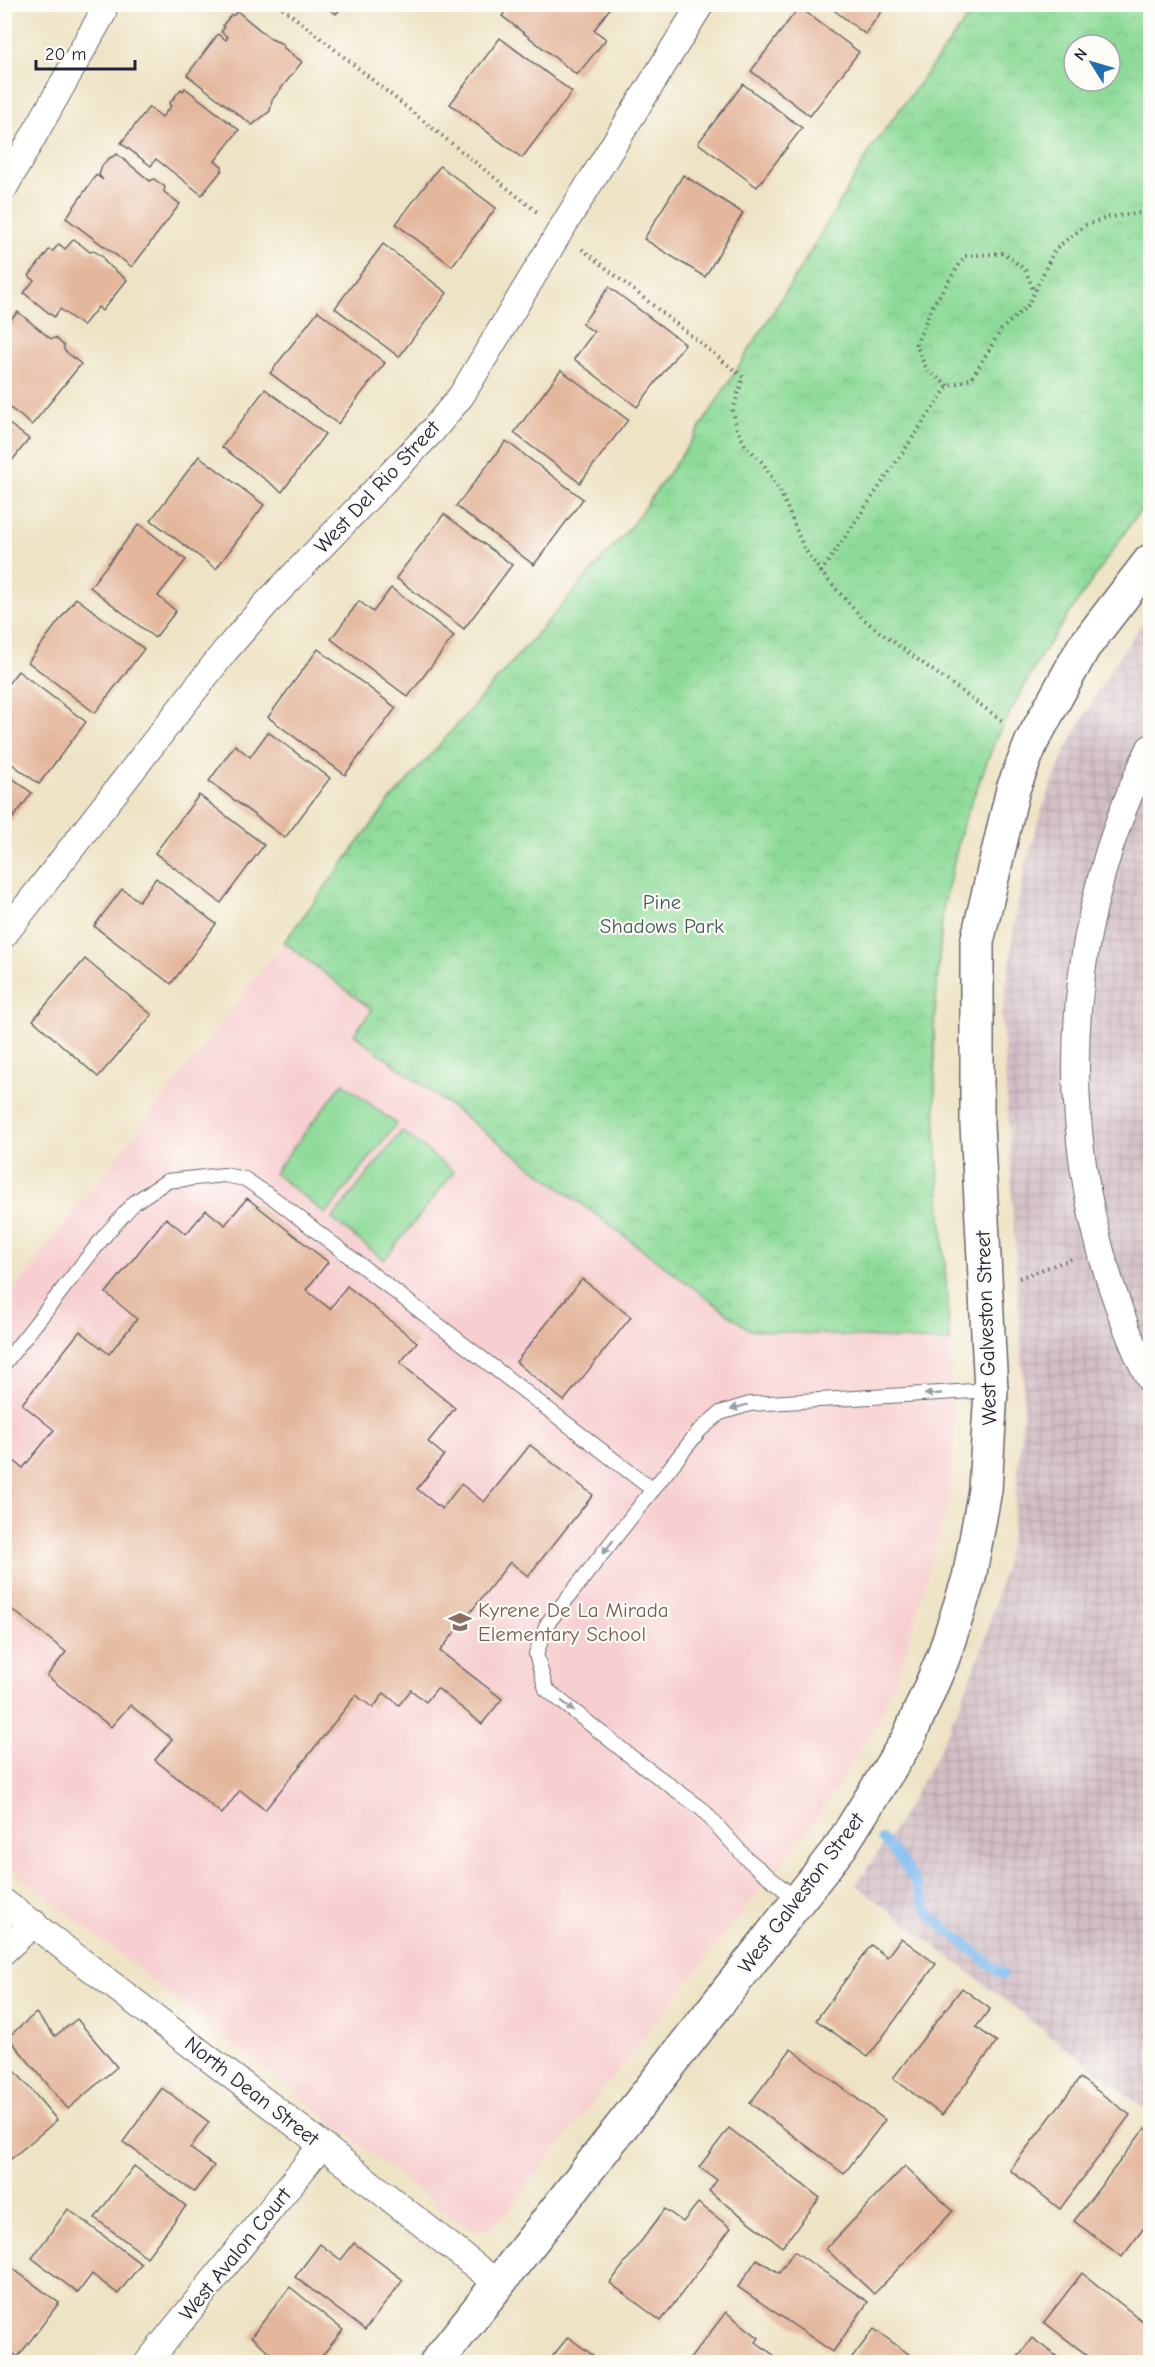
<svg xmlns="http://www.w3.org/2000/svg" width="1155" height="2367" font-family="'Comic Neue',sans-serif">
  <defs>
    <pattern id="industrial-grid" width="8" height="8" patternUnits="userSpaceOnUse" patternTransform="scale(1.5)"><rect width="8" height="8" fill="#d2bdc5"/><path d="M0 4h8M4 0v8" fill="none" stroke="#b4a2aa"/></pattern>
    <pattern id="park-crowns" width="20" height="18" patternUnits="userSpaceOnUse" patternTransform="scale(1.5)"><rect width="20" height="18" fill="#8edb99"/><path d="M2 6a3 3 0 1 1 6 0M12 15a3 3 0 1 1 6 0" fill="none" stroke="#7abc85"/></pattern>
  </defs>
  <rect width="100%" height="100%" fill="#fdfcf7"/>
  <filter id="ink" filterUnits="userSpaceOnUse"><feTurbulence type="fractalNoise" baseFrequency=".0167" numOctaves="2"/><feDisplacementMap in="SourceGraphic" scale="12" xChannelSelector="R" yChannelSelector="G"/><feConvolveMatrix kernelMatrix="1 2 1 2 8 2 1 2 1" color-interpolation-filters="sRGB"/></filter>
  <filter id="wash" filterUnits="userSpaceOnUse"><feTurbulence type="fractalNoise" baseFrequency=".008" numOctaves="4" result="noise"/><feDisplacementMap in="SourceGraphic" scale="24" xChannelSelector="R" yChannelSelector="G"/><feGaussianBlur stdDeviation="1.35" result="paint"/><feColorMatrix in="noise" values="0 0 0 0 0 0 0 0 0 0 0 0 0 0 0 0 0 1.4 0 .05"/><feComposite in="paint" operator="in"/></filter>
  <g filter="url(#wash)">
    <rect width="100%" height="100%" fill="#eee3c5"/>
    <polygon fill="#f7cfd0" points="284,942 372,1010 355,1035 750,1330 950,1342 954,1434 946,1508 903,1660 878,1720 824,1809 500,2220 491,2227 479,2231 466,2226 452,2217 5,1864 4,1303"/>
    <polygon fill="url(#industrial-grid)" points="1150,612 1150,2113 856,1885 900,1820 938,1753 963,1697 985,1641 1003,1572 1013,1526 1024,1402 1002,1017 1016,915 1025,867 1041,813 1065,751 1109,672"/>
    <path fill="url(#park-crowns)" stroke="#587e6a" stroke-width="1.5" fill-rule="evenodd" d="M 977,5 L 1150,5 L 1150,496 L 1043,652 L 997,736 L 963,824 L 943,908 L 934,1026 L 936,1136 L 950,1342 L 750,1330 L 354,1034 L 372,1010 L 284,942 L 389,802 L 629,529 L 695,436 L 800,269 L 873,146 ZM 1074,45 L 1110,45 L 1110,81 L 1074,81 Z"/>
    <g fill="#8edb99" stroke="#587e6a" stroke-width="1.5">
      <polygon points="343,1083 396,1124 326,1214 274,1173"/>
      <polygon points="402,1131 454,1172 384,1260 332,1219"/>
    </g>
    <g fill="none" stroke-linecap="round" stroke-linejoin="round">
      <path stroke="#7bbaef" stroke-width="10" d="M 882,1839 C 895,1852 905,1864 914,1880 C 921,1894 923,1906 933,1918 L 1002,1974"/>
    </g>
    <g id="blocks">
      <g fill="#e4b79d">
        <polygon points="322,4 343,4 336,14"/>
        <polygon points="511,4 613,4 594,30 606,39 577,75 502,16"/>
        <polygon points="826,4 887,4 865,34"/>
        <polygon points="799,7 859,52 810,116 751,71"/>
        <polygon points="237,11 271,39 283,44 284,48 302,62 272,100 270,111 252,125 187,75 218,34 226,40 228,37 221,32 224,28 223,25 231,15 234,15"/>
        <polygon points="500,38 572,92 522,158 450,104"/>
        <polygon points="743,84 802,128 757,187 698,143"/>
        <polygon points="185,88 239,130 215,161 222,166 222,170 202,195 156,159 151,166 121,143 149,107 162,117 171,106 169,104 181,89 183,91"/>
        <polygon points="117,154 150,181 154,179 165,187 164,192 180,204 132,267 66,218 96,175 103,180 99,175 102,166 108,159"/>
        <polygon points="440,166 496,208 452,266 396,224"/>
        <polygon points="683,175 743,213 705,277 644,239"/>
        <polygon points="74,239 90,252 94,251 103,257 105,262 127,280 102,311 98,307 83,326 60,309 54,317 24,293 34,280 29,276 49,250 53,251 59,244 65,249"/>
        <polygon points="383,244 447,293 399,357 335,308"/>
        <polygon points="609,287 685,344 637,407 574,359 594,332 582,324"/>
        <polygon points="318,311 385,363 338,424 270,373"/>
        <polygon points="18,312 51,339 56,338 64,346 64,350 81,364 32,425 4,403 4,341 7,338 4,336 4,326"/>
        <polygon points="561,370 628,420 580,483 514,433"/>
        <polygon points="265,389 325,434 282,492 222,447"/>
        <polygon points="4,420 29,439 4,471"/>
        <polygon points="506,441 583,499 534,565 456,506"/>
        <polygon points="199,456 264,505 216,569 151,520"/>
        <polygon points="444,514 512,565 464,629 396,578"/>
        <polygon points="139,524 186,560 158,596 176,611 155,638 90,587"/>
        <polygon points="391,588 454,636 408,697 331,639 359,601 373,612"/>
        <polygon points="76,598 144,649 95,713 28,662"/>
        <polygon points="318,649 396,708 345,775 268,717"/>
        <polygon points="18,671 86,722 39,784 4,758 4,689"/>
        <polygon points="268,732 330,778 285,838 209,781 235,745 250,757"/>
        <polygon points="4,772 32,793 4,830"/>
        <polygon points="199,795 264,845 221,903 155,853"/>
        <polygon points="156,878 216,924 171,984 94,926 122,889 139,901"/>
        <polygon points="85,959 152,1015 98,1077 33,1020"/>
        <polygon points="247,1198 328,1262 306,1290 330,1309 347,1286 417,1342 400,1363 455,1408 428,1442 444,1455 417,1489 442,1509 461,1484 484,1502 530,1445 593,1495 528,1576 510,1562 440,1651 502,1699 482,1724 437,1688 426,1702 411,1690 399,1705 384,1693 373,1708 356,1695 265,1810 240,1790 222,1814 155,1760 172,1739 130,1705 111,1727 47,1676 66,1652 4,1603 4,1453 23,1468 54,1430 22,1404 80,1331 109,1354 137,1319 106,1293 166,1218 186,1234 206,1210 225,1225"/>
        <polygon points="582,1279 631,1317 564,1401 516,1362"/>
        <polygon points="901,1938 936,1964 868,2057 816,2020 871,1945 887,1957"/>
        <polygon points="962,1988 990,2009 976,2027 997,2042 942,2115 893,2078"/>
        <polygon points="36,2013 55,2036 77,2019 117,2067 68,2109 8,2037"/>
        <polygon points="791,2049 885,2120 844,2174 750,2103"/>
        <polygon points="16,2072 57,2120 11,2159 4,2151 4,2082"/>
        <polygon points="1080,2078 1130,2115 1060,2209 1010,2170"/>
        <polygon points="162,2088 209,2122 190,2148 214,2166 194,2192 123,2142"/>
        <polygon points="729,2128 820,2198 782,2247 709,2191 717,2180 699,2167"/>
        <polygon points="1145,2128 1150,2132 1150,2220 1122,2257 1074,2221"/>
        <polygon points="134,2166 186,2206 147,2257 95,2218"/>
        <polygon points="905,2166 953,2211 874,2294 826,2249"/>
        <polygon points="698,2203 731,2228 661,2321 610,2283 665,2209 683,2222"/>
        <polygon points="68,2209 141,2264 118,2294 92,2274 78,2293 32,2258"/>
        <polygon points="354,2243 403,2280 365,2330 295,2277 320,2244 341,2260"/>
        <polygon points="794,2251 868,2302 833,2352 738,2287 757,2259 779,2273"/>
        <polygon points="8,2265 59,2303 18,2357 4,2347 4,2269"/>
        <polygon points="1082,2273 1150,2327 1150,2362 1096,2362 1044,2322"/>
        <polygon points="290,2287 343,2330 317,2362 282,2362 251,2337"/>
        <polygon points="726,2312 759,2338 756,2342 783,2362 692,2362 689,2360"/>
        <polygon points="874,2329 920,2362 849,2362"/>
        <polygon points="568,2337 602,2362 548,2362"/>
        <polygon points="1032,2338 1064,2362 1014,2362"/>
      </g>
    </g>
  </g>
  <g filter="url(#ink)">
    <use href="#blocks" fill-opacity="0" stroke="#69666b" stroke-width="1.5"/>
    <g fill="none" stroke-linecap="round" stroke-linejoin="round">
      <g stroke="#69666b" stroke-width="16">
        <g id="service">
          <polyline points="4,1364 106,1234 135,1202 167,1181 224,1175 245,1179 276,1200 653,1490"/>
          <polyline points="798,1901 746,1858 702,1809 634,1759 546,1689 536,1654 547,1624 699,1431 720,1413 750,1404 991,1390"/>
        </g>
      </g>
      <g stroke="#69666b" stroke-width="28">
        <g id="minor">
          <polyline points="4,188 103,13"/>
          <path d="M 1150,748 C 1071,910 1054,1092 1105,1266 C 1117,1305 1131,1344 1150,1380"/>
          <polyline points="4,935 225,651 265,605 433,430 461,396 560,231 701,4"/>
          <polyline points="4,1902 322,2145 497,2283"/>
          <polyline points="4,1951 34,1923"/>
          <polyline points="148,2362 322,2145"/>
        </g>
      </g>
      <g stroke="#69666b" stroke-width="36">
        <polyline id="tertiary" points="437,2362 841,1846 908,1739 943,1658 969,1578 985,1490 991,1390 977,1125 977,942 1013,789 1032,741 1083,648 1150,561"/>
      </g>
      <g stroke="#69666b" stroke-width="4" stroke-dasharray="1.5 4.5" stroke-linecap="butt">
        <polyline points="278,4 537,212"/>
        <polyline points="582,249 743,377 733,410 736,427 745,445 763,463 780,491 804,548 821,572 860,616 877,630 1004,722"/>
        <polyline points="948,386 926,369 916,344 933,305 965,256 1004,253 1026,271 1034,292"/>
        <polyline points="821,572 948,386 972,378 1001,330 1028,305 1055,249 1086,225 1109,217 1150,212"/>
        <polyline points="1019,1278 1074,1258"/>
      </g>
      <use href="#service" stroke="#fff" stroke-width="14"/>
      <use href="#minor" stroke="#fff" stroke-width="26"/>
      <use href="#tertiary" stroke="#fff" stroke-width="33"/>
    </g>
    <defs><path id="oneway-solid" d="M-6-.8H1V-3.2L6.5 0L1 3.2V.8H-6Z" transform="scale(1.5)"/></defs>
    <g fill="#9c9ca7">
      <use href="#oneway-solid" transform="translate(933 1394) rotate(177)"/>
      <use href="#oneway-solid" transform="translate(739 1407) rotate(165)"/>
      <use href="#oneway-solid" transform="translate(608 1547) rotate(128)"/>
      <use href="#oneway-solid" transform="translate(568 1706) rotate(39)"/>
    </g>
  </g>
  <defs>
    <g id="school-bare" transform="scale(1.8)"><path d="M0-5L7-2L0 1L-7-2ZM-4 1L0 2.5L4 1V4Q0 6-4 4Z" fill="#8d6e63" stroke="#fdfcf7" stroke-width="2.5" paint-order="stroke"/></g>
  </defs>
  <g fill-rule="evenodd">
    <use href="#school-bare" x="460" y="1622"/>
  </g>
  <g text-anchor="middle" stroke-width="4.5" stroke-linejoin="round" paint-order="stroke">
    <g font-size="21" fill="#22223b" stroke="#fdfcf7">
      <text transform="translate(377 487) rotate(-47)" y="7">West Del Rio Street</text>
      <text transform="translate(986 1328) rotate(-92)" y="7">West Galveston Street</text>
      <text transform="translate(801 1893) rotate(-53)" y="7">West Galveston Street</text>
      <text transform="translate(252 2091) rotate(38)" y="7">North Dean Street</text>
      <text transform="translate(235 2254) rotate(-51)" y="7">West Avalon Court</text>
    </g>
    <g font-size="21" fill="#425a57" stroke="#fdfcf7">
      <text x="662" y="909">Pine<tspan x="662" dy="24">Shadows Park</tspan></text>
    </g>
    <g font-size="21" fill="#785e54" stroke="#fdfcf7" text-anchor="start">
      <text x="478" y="1617">Kyrene De La Mirada<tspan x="478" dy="24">Elementary School</tspan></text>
    </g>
  </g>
  <rect width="1155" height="2367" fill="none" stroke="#fdfcf7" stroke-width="24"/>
  <g transform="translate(1092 63) rotate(307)"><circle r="28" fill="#fdfcf7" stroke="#a5a5ac" stroke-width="1.5"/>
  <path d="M0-4.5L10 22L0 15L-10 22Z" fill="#1f6fb2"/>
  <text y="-9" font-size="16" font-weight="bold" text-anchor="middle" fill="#22223b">N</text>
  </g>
  <path d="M36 60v9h99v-9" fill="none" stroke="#22223b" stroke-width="3"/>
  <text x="45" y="60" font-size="18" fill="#22223b" stroke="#fdfcf7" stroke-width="4.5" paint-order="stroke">20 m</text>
</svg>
